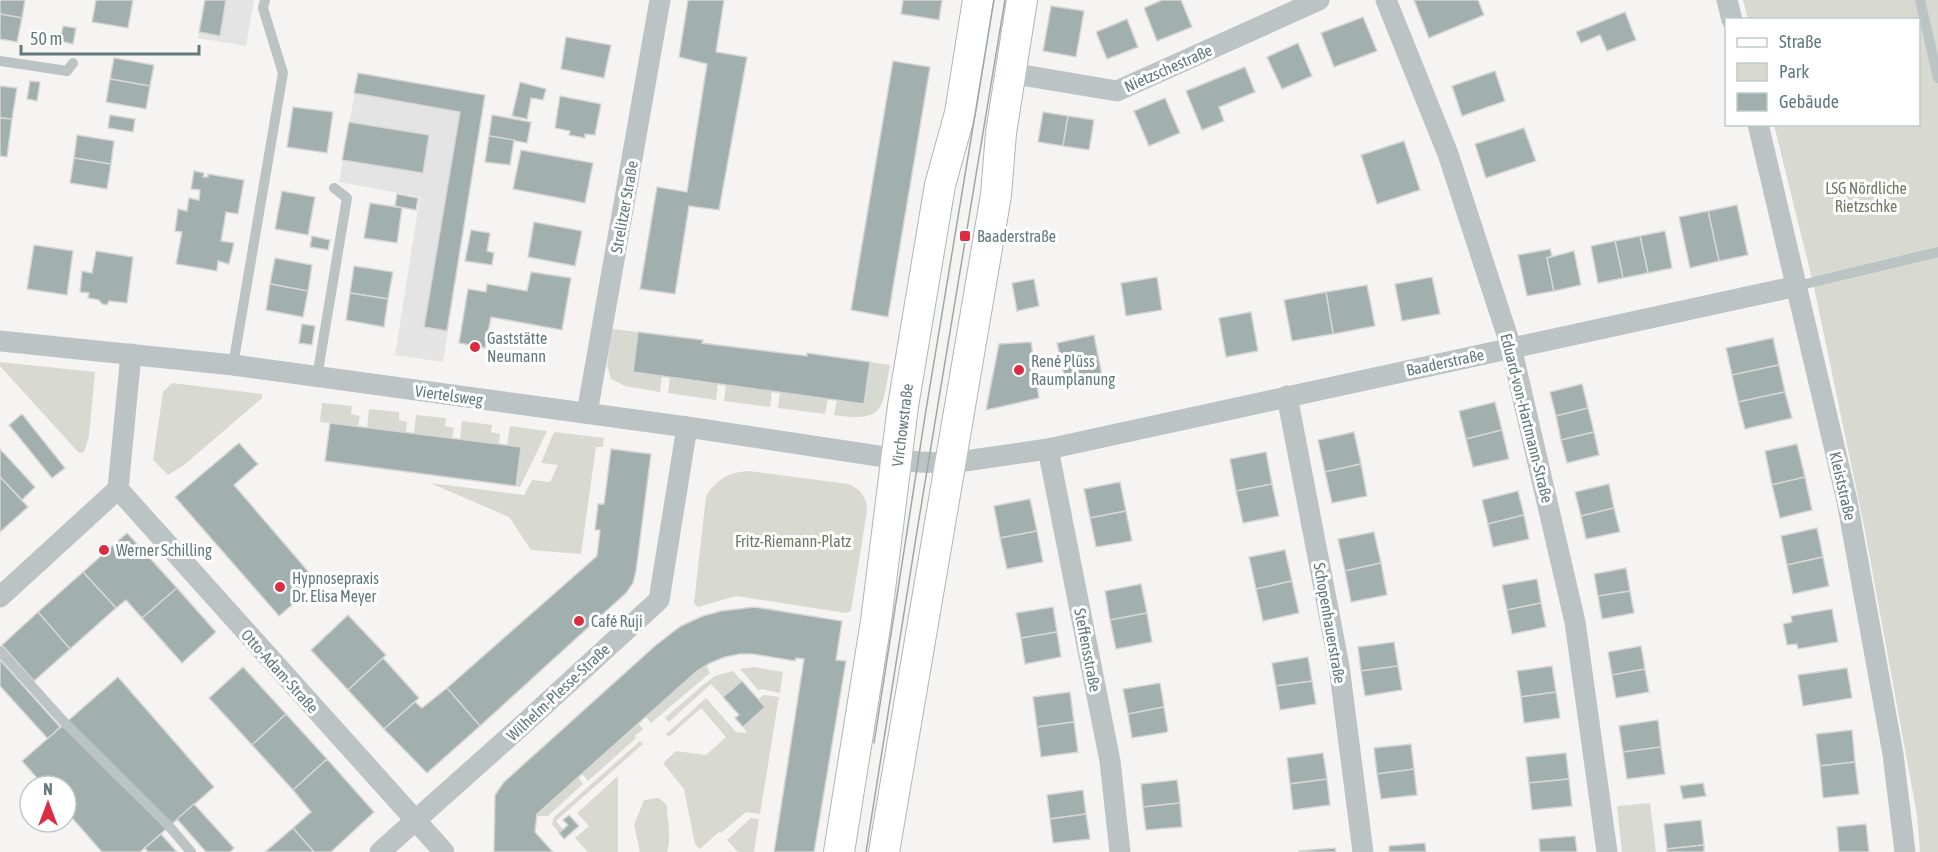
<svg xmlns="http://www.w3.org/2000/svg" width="1938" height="852" font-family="'Asap Condensed',sans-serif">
  <rect width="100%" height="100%" fill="#f5f4f2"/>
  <g fill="#e3e4e3">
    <polygon points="204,0 254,0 246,46 198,38"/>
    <polygon points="358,73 485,95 443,362 395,355 420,197 339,182"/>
  </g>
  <g fill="#d8dad1">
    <polygon points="1743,0 1938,0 1938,852 1920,852 1917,815 1864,526 1814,287 1774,125 1918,124 1918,20 1748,19"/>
    <polygon points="612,329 638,332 633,372 662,376 660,392 625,386 611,379 607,365"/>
    <polygon points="0,362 95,372 89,436 84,452 79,453 0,366"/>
    <path d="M 870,362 L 890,365 C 882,408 886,423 834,415 L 837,400 L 864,404 Z"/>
    <polygon points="670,377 718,384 716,400 668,393"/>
    <polygon points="172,383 262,394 262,398 184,465 168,475 153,460 163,392"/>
    <polygon points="726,385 772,391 770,407 724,401"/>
    <polygon points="780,392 828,398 825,414 778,408"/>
    <polygon points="322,403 352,406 351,414 360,416 358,426 320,422"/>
    <polygon points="369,409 399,412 399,420 407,422 406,433 367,428"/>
    <polygon points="416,415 446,418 445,426 454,428 452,438 414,434"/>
    <polygon points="462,421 492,425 491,432 500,434 499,444 460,440"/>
    <polygon points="510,426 547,431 520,487 516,486 521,448 507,445"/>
    <polygon points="554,432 604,438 603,447 596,447 581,554 531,550 509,517 430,483 524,495 532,480 550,482 558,465 541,463"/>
    <path d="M 749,471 L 848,484 C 861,489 867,497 867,511 L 851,611 L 846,613 L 736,596 L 698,607 L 694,603 L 706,496 C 717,479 729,472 749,471 Z"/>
    <polygon points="706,665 710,673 651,723 646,717 697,671"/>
    <polygon points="754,667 783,672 780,693 761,689 759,691 740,669"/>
    <polygon points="733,671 742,681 723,697 711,684 669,722 665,718 704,684 715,676"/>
    <polygon points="763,695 779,697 760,814 746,812 721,833 719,832 700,849 695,844 684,789 663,763 676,751 706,755 726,737 701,708 669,737 666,734 706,698 736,732 747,733 743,727 765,707 759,699"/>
    <polygon points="639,724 643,729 635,736 636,738 588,781 582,774"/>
    <polygon points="640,741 643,744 556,821 563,829 559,833 552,824 554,817"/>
    <polygon points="618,776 618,852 588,852 575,838 589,826 577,813"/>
    <polygon points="578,777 583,784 548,816 536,816"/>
    <path d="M 659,798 L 667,805 C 667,821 672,837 667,852 L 640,852 L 634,825 L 644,800 Z"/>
    <polygon points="1650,803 1656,852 1622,852 1617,806"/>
    <polygon points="751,818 759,819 754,852 738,852 727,840"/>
  </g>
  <g fill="#a1afaf" stroke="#d7d6d4" stroke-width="1.5">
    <polygon points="0,0 25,0 22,18 0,14"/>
    <polygon points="96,0 133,0 128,28 92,22"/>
    <polygon points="205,0 226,0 220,36 199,32"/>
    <polygon points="688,0 724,0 716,52 747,57 719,210 689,206 675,294 640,289 657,187 687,192 707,64 679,57"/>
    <polygon points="903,0 942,0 939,20 901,14"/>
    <polygon points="1162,0 1181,0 1192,27 1157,41 1144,8"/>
    <polygon points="1414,0 1478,0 1484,15 1429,38"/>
    <polygon points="1051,6 1084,11 1076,57 1043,51"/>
    <polygon points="1625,12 1636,40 1607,51 1600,35 1581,43 1576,32"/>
    <polygon points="0,14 22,18 17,42 0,39"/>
    <polygon points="1363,17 1377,51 1334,67 1321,33"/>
    <polygon points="1127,19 1138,47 1107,59 1096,32"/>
    <polygon points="63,26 76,28 73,44 60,41"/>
    <polygon points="566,37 611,45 604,78 561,69"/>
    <polygon points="1298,43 1312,76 1282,89 1267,57"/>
    <polygon points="114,58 154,65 150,86 110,79"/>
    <polygon points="893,61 930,67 888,317 851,310"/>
    <polygon points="1245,67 1255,92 1219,107 1224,121 1202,130 1186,91"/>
    <polygon points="1495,71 1505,101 1462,116 1452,86"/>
    <polygon points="358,73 485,95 447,331 424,327 460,112 354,93"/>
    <polygon points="110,79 150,86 146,109 106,102"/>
    <polygon points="30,81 40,82 37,101 27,99"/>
    <polygon points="520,82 546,89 543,100 531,98 527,119 512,116"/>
    <polygon points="0,86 17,88 12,119 0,118"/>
    <polygon points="560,96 601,104 595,135 585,134 585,138 569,135 570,131 555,128"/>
    <polygon points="1165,98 1180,133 1149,146 1134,111"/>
    <polygon points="293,107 333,112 327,153 287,147"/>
    <polygon points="1043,112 1068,116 1063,146 1038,142"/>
    <polygon points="110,115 135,119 133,132 108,128"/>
    <polygon points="492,115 531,122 527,143 489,136"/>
    <polygon points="1068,116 1094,120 1089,150 1063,146"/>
    <polygon points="0,118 12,119 7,157 0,156"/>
    <polygon points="349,122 429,135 423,173 342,160"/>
    <polygon points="1524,128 1536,161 1486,178 1475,144"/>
    <polygon points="77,135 114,141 111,164 74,158"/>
    <polygon points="489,136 514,140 510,165 485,162"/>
    <polygon points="1404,141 1420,190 1377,204 1361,155"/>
    <polygon points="521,150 593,163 585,203 513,189"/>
    <polygon points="74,158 111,164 107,189 70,183"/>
    <polygon points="194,171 204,173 203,177 208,177 208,174 244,180 238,214 226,212 221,241 234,243 229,264 218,261 217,271 176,264 182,232 175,231 178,209 187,211 189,198 199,200 200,190 191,189"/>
    <polygon points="282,191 315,197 308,235 275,229"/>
    <polygon points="397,194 418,198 416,210 395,206"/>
    <polygon points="370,203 402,208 397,243 364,238"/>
    <polygon points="1737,205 1748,255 1719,261 1708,211"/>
    <polygon points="1708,211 1719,261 1690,268 1679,217"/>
    <polygon points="534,222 582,231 575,266 528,257"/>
    <polygon points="471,230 490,233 487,251 494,253 492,265 465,261"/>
    <polygon points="1665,231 1672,268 1648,273 1640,236"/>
    <polygon points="312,236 330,240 328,250 310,247"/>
    <polygon points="1640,236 1648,273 1623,278 1615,241"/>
    <polygon points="1615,241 1623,278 1598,283 1591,246"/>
    <polygon points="34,245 73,251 67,295 27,289"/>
    <polygon points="1550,249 1552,256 1547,258 1554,291 1527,296 1518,255"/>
    <polygon points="96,251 133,257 127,303 109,301 107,305 102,304 99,300 88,298 89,293 80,292 82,271 92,273"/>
    <polygon points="1574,251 1581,285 1554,291 1547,258"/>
    <polygon points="275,258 312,265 308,291 270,284"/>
    <polygon points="354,266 393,272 388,299 350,293"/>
    <polygon points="531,272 571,278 562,330 491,317 485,348 459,343 468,289 486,292 487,284 527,291"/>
    <polygon points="1157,277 1162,310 1126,316 1121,283"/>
    <polygon points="1432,277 1440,314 1402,321 1395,284"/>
    <polygon points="1034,279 1039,306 1017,311 1012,283"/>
    <polygon points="270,284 308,291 303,317 266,310"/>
    <polygon points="1367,285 1375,326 1333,334 1326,292"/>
    <polygon points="1326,292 1333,334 1292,341 1284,300"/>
    <polygon points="350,293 388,299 384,327 346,320"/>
    <polygon points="1251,312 1258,351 1226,357 1219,318"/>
    <polygon points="302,324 315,326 312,345 299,343"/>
    <polygon points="638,332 703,340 702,343 807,356 807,353 870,362 864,404 633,372"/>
    <polygon points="1094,335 1103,381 1067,388 1057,343"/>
    <polygon points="1773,338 1779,365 1732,375 1726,348"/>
    <polygon points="1031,342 1039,398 986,410 999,344"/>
    <polygon points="1779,365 1785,392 1738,402 1732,375"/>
    <polygon points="1582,384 1588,408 1556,416 1550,392"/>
    <polygon points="1785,392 1792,418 1745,429 1738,402"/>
    <polygon points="1495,402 1502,430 1466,439 1459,411"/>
    <polygon points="1588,408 1594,432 1561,440 1556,416"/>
    <polygon points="22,414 65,468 52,478 9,425"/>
    <polygon points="330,423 521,447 516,486 325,461"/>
    <polygon points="1502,430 1509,459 1473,467 1466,439"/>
    <polygon points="1354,432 1361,464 1325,472 1318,440"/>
    <polygon points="1594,432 1599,455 1567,463 1561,440"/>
    <polygon points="239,443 258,464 234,485 318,583 279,616 175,497"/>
    <polygon points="1797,444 1805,477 1772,485 1765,451"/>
    <polygon points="0,449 35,487 22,500 0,477"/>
    <polygon points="611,449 651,454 636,571 633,583 626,593 480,726 447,688 597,556 600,530 595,530 598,504 604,504"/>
    <polygon points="1266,452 1272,484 1236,491 1230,459"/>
    <polygon points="1361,464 1367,496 1332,503 1325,472"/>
    <polygon points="0,477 28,507 0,532"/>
    <polygon points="1805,477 1812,510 1780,518 1772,485"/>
    <polygon points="1120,482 1126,511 1090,518 1084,489"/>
    <polygon points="1272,484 1279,516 1243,523 1236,491"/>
    <polygon points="1609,484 1614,508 1581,516 1575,492"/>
    <polygon points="1518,491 1524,515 1488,524 1482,500"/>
    <polygon points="1030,499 1037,531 1000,538 994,506"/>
    <polygon points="1614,508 1620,532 1586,539 1581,516"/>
    <polygon points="1126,511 1132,541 1096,547 1090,518"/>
    <polygon points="1524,515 1529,539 1493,547 1488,524"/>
    <polygon points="1817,528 1823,557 1787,565 1781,536"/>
    <polygon points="1037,531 1043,562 1007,569 1000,538"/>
    <polygon points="1374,532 1381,563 1345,571 1338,539"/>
    <polygon points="127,533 177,588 142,618 126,600 116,608 83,572"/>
    <polygon points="1285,550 1292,581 1256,589 1249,557"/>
    <polygon points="1823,557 1829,586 1793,594 1787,565"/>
    <polygon points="1381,563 1387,595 1351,602 1345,571"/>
    <polygon points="1626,568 1630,591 1598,596 1594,574"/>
    <polygon points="83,572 116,608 70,649 38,612"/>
    <polygon points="1537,579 1541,603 1507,610 1502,585"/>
    <polygon points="1292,581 1299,613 1263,621 1256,589"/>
    <polygon points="1141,584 1147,613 1110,620 1105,591"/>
    <polygon points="177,588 216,632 182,663 142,618"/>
    <polygon points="1630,591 1634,613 1602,619 1598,596"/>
    <polygon points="1541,603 1546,627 1512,634 1507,610"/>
    <polygon points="755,607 842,621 836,660 846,661 814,852 774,852 804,659 796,658 795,661 753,654 740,654 725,657 710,663 697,671 537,814 535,832 553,852 494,852 495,795 504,782 656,645 681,626 703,616 721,611"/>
    <polygon points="1053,607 1057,632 1021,638 1016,613"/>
    <polygon points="1832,609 1838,642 1798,649 1797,644 1787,645 1783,624 1792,622 1791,616"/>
    <polygon points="38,612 70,649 34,681 2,645"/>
    <polygon points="1147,613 1152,642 1116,649 1110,620"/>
    <polygon points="348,615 386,655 348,690 311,650"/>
    <polygon points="1057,632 1061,657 1025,664 1021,638"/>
    <polygon points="1394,642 1398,666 1361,671 1358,647"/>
    <polygon points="1641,646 1645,669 1612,675 1608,652"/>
    <polygon points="1308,657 1312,681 1276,686 1272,663"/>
    <polygon points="383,658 419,698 384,729 348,690"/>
    <polygon points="0,660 60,727 48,739 0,686"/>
    <polygon points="1398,666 1402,690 1365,696 1361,671"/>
    <polygon points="1552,666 1556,692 1521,697 1517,671"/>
    <polygon points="243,667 286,714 252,745 209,698"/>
    <polygon points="1847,668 1852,698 1803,706 1798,675"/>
    <polygon points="1645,669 1649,692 1616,698 1612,675"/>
    <polygon points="118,677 214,787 140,852 102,852 66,811 66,786 44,786 22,761"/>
    <polygon points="742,681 765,707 743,727 735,718 739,715 723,697"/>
    <polygon points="1312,681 1316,704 1280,710 1276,686"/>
    <polygon points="1160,683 1164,707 1128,714 1123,689"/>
    <polygon points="447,688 480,726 427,773 384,729 415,702 422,708"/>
    <polygon points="1070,692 1074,722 1037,727 1033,697"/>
    <polygon points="1556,692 1560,718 1524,723 1521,697"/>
    <polygon points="1164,707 1168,732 1132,738 1128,714"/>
    <polygon points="286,714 327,759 293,790 252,745"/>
    <polygon points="1658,720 1661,747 1623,752 1619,726"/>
    <polygon points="1074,722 1078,752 1041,757 1037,727"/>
    <polygon points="1852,730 1855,762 1820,766 1816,734"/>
    <polygon points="1411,744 1414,769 1377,774 1374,748"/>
    <polygon points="1661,747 1665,774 1627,779 1623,752"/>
    <polygon points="1323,753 1327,779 1290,784 1287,758"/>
    <polygon points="1566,753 1569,779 1529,783 1526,757"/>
    <polygon points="327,759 374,812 331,852 314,852 293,828 311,812 293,790"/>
    <polygon points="1855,762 1859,794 1823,798 1820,766"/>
    <polygon points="1414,769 1417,795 1381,799 1377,774"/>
    <polygon points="1327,779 1330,805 1293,810 1290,784"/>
    <polygon points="1569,779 1572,806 1532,810 1529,783"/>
    <polygon points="1177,780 1180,803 1143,807 1141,784"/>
    <polygon points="1703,783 1706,796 1683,799 1680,786"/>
    <polygon points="1083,790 1086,814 1050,819 1047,795"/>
    <polygon points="1180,803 1182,827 1146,830 1143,807"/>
    <polygon points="194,804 234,848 230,852 206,852 177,819"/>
    <polygon points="1086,814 1090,839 1053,843 1050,819"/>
    <polygon points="569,815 579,826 564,839 559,833 568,825 563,820"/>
    <polygon points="1701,820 1704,845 1667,849 1664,824"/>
    <polygon points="1866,824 1869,852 1839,852 1837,827"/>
    <polygon points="293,828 314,852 265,852"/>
    <polygon points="161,834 177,852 148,852 145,848"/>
    <polygon points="1575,836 1577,852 1540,852 1539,839"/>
    <polygon points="1425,843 1426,852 1389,852 1389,846"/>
    <polygon points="1704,845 1704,852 1667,852 1667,849"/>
    <polygon points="1335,848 1336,852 1299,852 1299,851"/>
  </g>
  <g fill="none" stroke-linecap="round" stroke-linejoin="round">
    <g stroke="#adb6b7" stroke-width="32">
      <g id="secondary">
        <polyline points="839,852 876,621 903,406 940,185 960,113 978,0"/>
        <polyline points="884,852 996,195 1001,133 1022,0"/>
      </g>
    </g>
    <g stroke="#bcc3c4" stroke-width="10">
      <polyline points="1920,0 1938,78"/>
      <polyline points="0,61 67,71 73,63"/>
      <polyline points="1797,286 1938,252"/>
      <polyline points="233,365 283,73 263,8 265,0"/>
      <polyline points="317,377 347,198 334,188"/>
      <polyline points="0,651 65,723 169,826 191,852"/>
    </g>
    <g stroke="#bcc3c4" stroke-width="21">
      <polyline points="1386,0 1448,154 1511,347 1575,622 1607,852"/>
      <polyline points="1727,0 1732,20"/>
      <polyline points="1010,73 1117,91 1319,0"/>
      <polyline points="1758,124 1847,501 1893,754 1905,852"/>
      <polyline points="0,341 233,365 687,427 918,462 951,463 1048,449 1797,286"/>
      <polyline points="1287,396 1339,666 1363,852"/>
      <polyline points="587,413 660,0"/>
      <polyline points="1048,449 1110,761 1120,852"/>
      <polyline points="118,489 444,852"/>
      <polyline points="0,597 118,489 131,354"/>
      <polyline points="380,852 528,720 659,600 687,427"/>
    </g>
    <use href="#secondary" stroke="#fff" stroke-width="30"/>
    <g stroke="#9ca7a9" stroke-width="1.5">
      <polyline points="874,743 926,410 994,0"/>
      <polyline points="866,852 917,531 1005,0"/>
    </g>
  </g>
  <g fill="#db2c42" stroke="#fff" stroke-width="2">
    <rect x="959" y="230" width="12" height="12" rx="3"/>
    <circle cx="475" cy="347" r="6"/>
    <circle cx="1019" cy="370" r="6"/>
    <circle cx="104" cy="550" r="6"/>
    <circle cx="280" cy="587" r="6"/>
    <circle cx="579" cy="621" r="6"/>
  </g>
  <g text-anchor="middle" stroke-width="6" stroke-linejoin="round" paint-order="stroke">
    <g font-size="16" fill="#627a7c" stroke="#fff">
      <text transform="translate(1168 68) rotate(-24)" y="6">Nietzschestraße</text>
      <text transform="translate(624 207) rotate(-80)" y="6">Strelitzer Straße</text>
      <text transform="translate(1445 362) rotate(-12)" y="6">Baaderstraße</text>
      <text transform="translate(449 395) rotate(8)" y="6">Viertelsweg</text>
      <text transform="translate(1527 418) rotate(76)" y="6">Eduard-von-Hartmann-Straße</text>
      <text transform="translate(902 425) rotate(-83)" y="6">Virchowstraße</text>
      <text transform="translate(1843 486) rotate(77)" y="6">Kleiststraße</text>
      <text transform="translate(1330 623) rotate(80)" y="6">Schopenhauerstraße</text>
      <text transform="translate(1088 650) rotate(79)" y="6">Steffensstraße</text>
      <text transform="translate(280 671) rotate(48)" y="6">Otto-Adam-Straße</text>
      <text transform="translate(558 692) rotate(-43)" y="6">Wilhelm-Plesse-Straße</text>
    </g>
    <g font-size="16" fill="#707964" stroke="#fff">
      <text x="1866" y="194">LSG Nördliche<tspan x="1866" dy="18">Rietzschke</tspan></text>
      <text x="793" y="547">Fritz-Riemann-Platz</text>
    </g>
    <g font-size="16" fill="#627a7c" stroke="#fff" text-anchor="start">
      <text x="977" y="242">Baaderstraße</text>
      <text x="487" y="344">Gaststätte<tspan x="487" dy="18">Neumann</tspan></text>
      <text x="1031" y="367">René Plüss<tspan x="1031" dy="18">Raumplanung</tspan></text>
      <text x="116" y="556">Werner Schilling</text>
      <text x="292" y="584">Hypnosepraxis<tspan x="292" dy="18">Dr. Elisa Meyer</tspan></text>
      <text x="591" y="627">Café Ruji</text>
    </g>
  </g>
  <rect x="1725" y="18" width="195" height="108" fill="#ffffff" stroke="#c0cacb" stroke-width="1.5"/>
  <rect x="1737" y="38" width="30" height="9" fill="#ffffff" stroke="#c0cacb" stroke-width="1.5"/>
  <text x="1779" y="48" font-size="18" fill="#627a7c">Straße</text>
  <rect x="1737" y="63" width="30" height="18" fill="#d8dad1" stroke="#c0cacb" stroke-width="1.5"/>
  <text x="1779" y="78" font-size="18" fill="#627a7c">Park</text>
  <rect x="1737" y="93" width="30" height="18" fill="#a1afaf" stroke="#c0cacb" stroke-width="1.5"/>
  <text x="1779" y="108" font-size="18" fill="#627a7c">Gebäude</text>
  <g transform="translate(48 804)"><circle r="28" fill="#ffffff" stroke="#c0cacb" stroke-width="1.5"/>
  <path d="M0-4.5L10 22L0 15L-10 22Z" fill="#db2c42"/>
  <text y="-9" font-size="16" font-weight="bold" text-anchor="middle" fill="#627a7c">N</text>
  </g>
  <path d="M21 45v9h178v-9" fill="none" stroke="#627a7c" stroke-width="3"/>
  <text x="30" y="45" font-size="18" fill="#627a7c" stroke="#ffffff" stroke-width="4.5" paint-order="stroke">50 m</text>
</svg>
